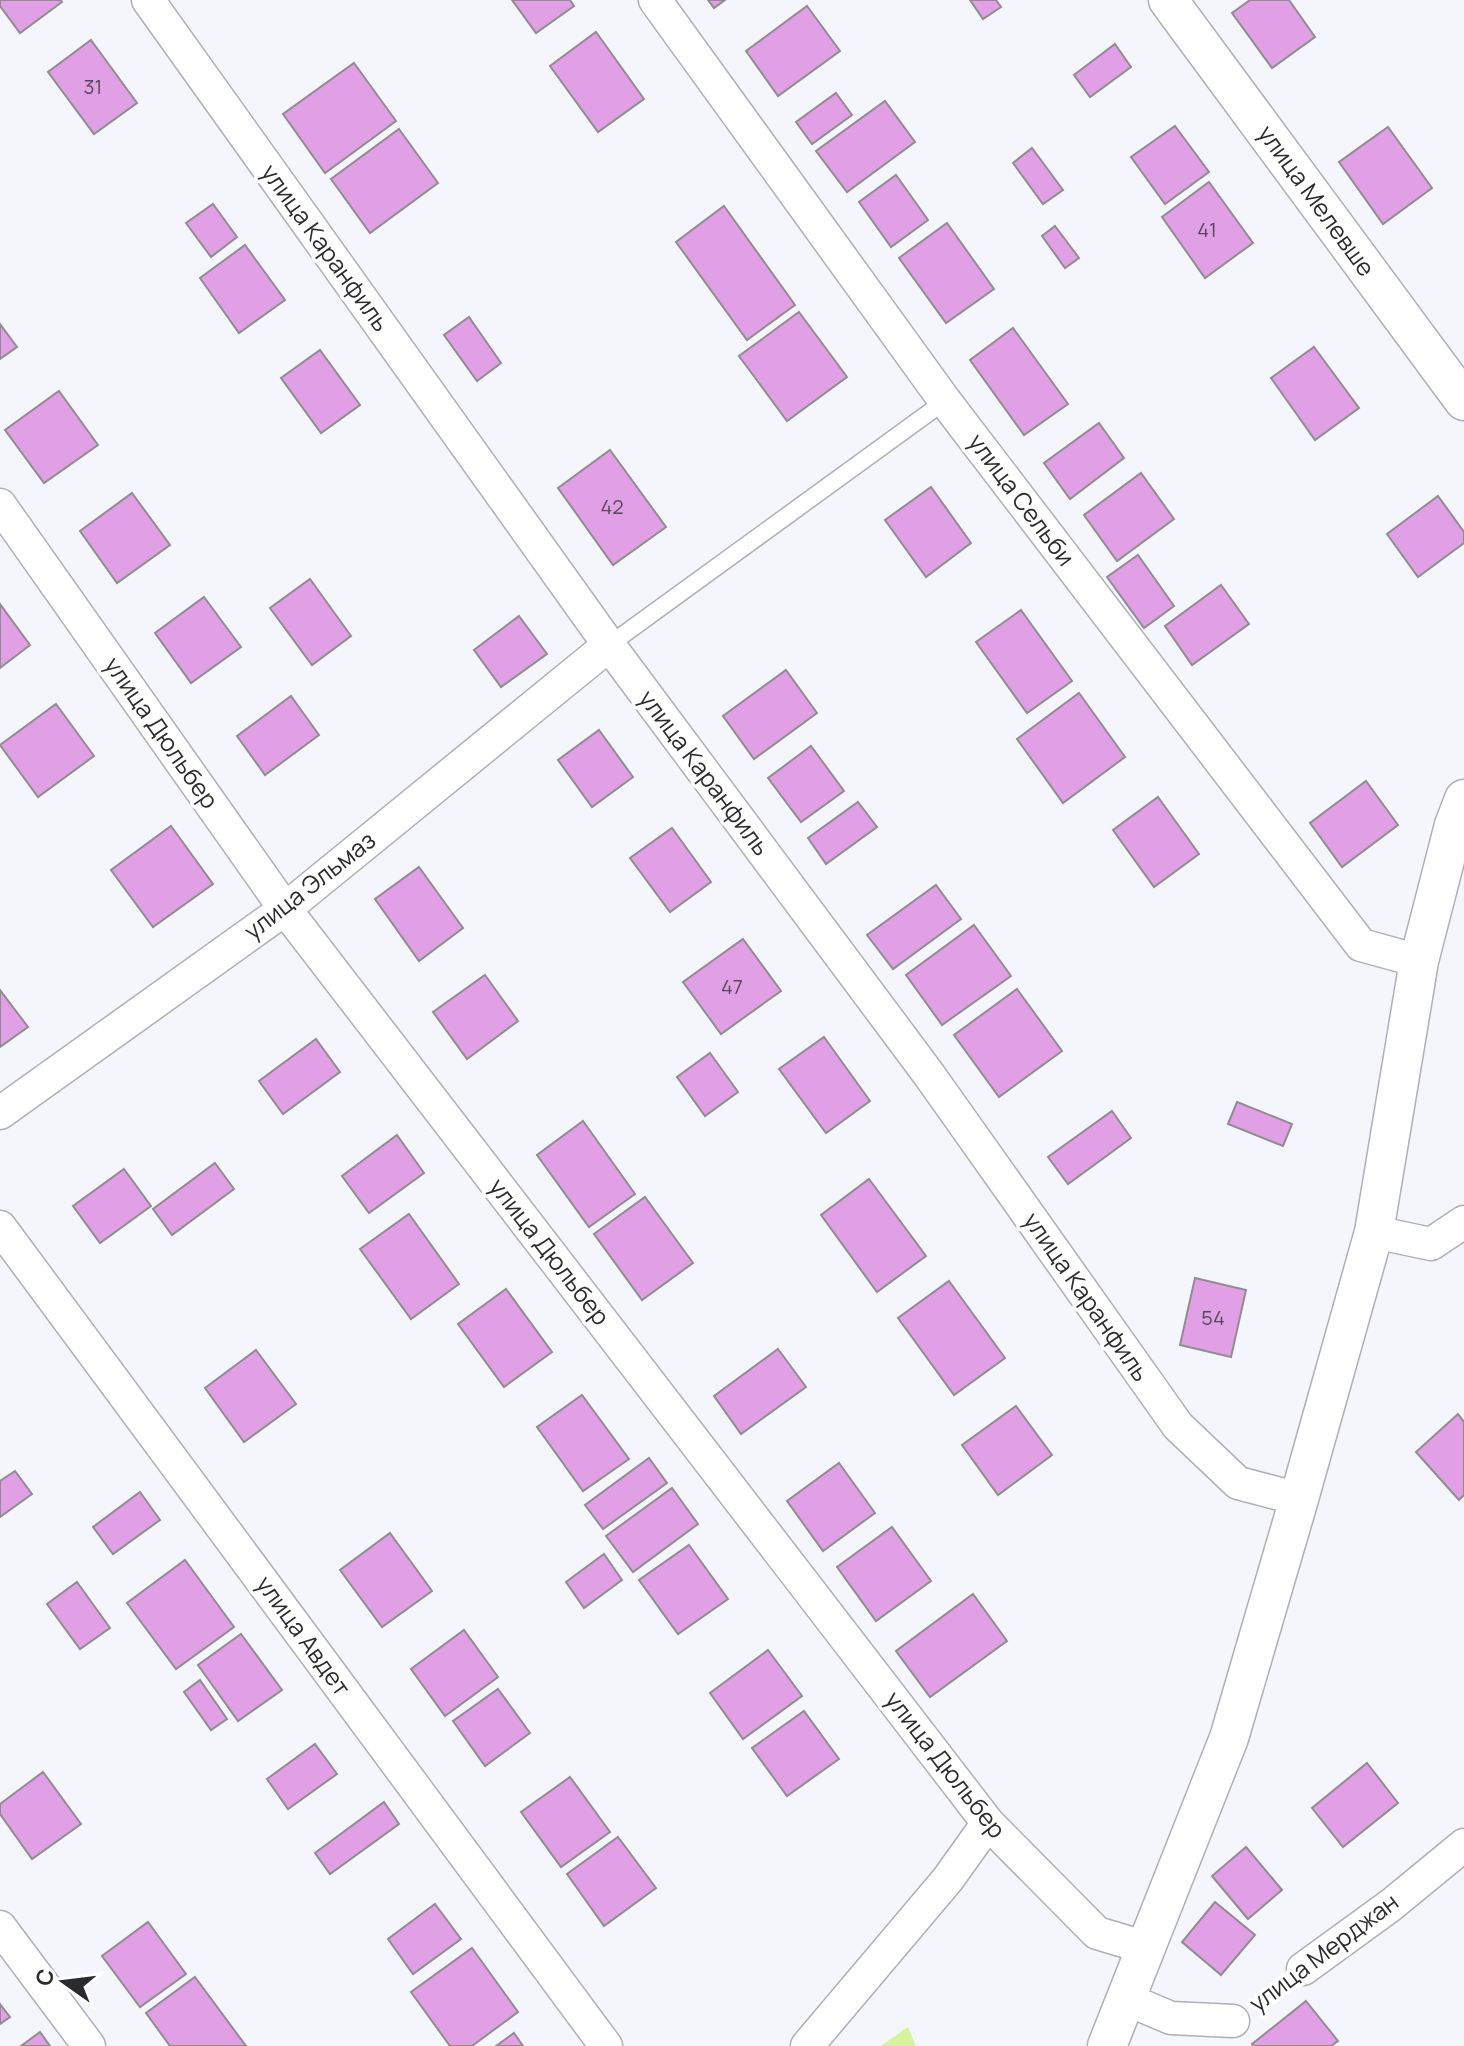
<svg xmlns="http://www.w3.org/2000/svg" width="1464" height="2046" font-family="Manrope,sans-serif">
  <rect width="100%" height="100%" fill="#f5f5fc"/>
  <polygon fill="#d5f29d" points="908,2027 916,2046 881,2046"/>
  <g fill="#e1a0e5" stroke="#918c91" stroke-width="2">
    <polygon points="0,0 61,0 62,2 20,33 0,6"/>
    <polygon points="512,0 570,0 574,6 536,33"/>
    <polygon points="708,0 725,0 714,8"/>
    <polygon points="970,0 996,0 1001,7 983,19"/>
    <polygon points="1250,0 1289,0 1315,37 1272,68 1232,13"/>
    <polygon points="807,6 840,51 778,96 746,51"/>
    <polygon points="596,32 644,99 598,132 550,66"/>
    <polygon points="91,40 137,103 94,134 48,72"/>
    <polygon points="1115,44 1131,67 1090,97 1074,75"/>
    <polygon points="354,63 396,121 325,173 283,114"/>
    <polygon points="836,93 852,115 812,144 796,122"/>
    <polygon points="885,101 915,142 847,192 816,151"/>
    <polygon points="1175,126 1209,172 1165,204 1131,157"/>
    <polygon points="1388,127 1432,188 1383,224 1339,162"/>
    <polygon points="399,129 438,183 370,233 331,179"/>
    <polygon points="1032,148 1063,190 1043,204 1013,163"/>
    <polygon points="896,175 928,220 891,247 859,202"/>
    <polygon points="1209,182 1253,243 1205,278 1162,217"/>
    <polygon points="213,204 237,237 211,257 186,223"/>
    <polygon points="724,206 795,305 747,340 676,242"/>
    <polygon points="947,223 994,289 946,323 899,258"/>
    <polygon points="1055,226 1079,258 1065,268 1042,236"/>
    <polygon points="245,245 285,300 239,333 200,278"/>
    <polygon points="799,312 847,377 787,421 739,356"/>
    <polygon points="469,317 501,363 477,381 444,335"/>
    <polygon points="0,324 17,347 0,359"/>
    <polygon points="1013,328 1068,404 1024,435 970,360"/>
    <polygon points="1314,347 1359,408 1315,440 1271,378"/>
    <polygon points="320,350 360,405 321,433 281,378"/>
    <polygon points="59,391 98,445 44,483 5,430"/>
    <polygon points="1099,423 1124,458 1070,499 1044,463"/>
    <polygon points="610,450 666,527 613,565 558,488"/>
    <polygon points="1141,473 1174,519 1117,561 1084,515"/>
    <polygon points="931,487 971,543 926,577 885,520"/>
    <polygon points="132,493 170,545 117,583 80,531"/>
    <polygon points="1438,496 1464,532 1464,543 1418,577 1387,534"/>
    <polygon points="1138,555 1174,606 1144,628 1107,577"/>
    <polygon points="310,579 351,636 312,665 270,608"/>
    <polygon points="1221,585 1249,624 1192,665 1165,626"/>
    <polygon points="204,597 241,647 191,683 155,633"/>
    <polygon points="0,604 30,645 0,668"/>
    <polygon points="1021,610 1072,681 1027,713 976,642"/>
    <polygon points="519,616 547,654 501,687 474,650"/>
    <polygon points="786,670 817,713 754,759 723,716"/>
    <polygon points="1079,693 1125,757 1063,803 1017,739"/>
    <polygon points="291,696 319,735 265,775 237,736"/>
    <polygon points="56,704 94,756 38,797 0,745"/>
    <polygon points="599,730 633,777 592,807 558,760"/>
    <polygon points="811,746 844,791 801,822 768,778"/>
    <polygon points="1366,781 1398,825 1342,867 1310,823"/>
    <polygon points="1158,797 1199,854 1154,887 1113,830"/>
    <polygon points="858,802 877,827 826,864 808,838"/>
    <polygon points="171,826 213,884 153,927 111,870"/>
    <polygon points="672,828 711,882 670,912 630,858"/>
    <polygon points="419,867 463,928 419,961 375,899"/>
    <polygon points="936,885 961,919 893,969 867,935"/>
    <polygon points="974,925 1011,976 942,1025 906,975"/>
    <polygon points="743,939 781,991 721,1034 683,982"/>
    <polygon points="485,975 518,1021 467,1059 433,1012"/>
    <polygon points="1017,989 1062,1051 999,1097 954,1035"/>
    <polygon points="0,990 28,1027 0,1047"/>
    <polygon points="824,1037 870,1101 826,1133 779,1069"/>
    <polygon points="316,1039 340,1072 283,1114 259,1081"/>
    <polygon points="710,1053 738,1092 705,1116 677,1077"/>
    <polygon points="1237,1102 1292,1124 1283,1146 1228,1124"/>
    <polygon points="1112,1111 1131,1138 1068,1184 1048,1157"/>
    <polygon points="583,1121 635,1194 589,1227 537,1155"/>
    <polygon points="397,1135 424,1173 369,1213 342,1176"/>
    <polygon points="215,1163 234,1189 172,1235 153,1209"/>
    <polygon points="124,1169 151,1206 100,1243 73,1206"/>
    <polygon points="869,1179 926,1256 877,1292 821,1215"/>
    <polygon points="645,1197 693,1263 642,1300 594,1234"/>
    <polygon points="409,1214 459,1284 411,1319 360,1249"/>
    <polygon points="1195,1278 1246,1290 1231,1357 1180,1345"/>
    <polygon points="949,1281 1005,1358 954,1395 898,1318"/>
    <polygon points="506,1289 552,1352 504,1387 458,1324"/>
    <polygon points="778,1349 806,1387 741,1434 714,1396"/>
    <polygon points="256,1350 296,1404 244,1442 205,1388"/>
    <polygon points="582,1395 629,1459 583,1491 537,1427"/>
    <polygon points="1016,1406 1052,1455 998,1495 962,1445"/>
    <polygon points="1458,1414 1464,1422 1464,1495 1459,1500 1416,1452"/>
    <polygon points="649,1458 667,1483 603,1529 585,1505"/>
    <polygon points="839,1463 875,1513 823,1551 787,1501"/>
    <polygon points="15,1471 32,1494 0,1517 0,1481"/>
    <polygon points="672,1488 698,1524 633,1572 606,1536"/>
    <polygon points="140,1492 160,1520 113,1554 93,1527"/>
    <polygon points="892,1527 931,1581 876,1621 837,1567"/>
    <polygon points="390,1533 432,1591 382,1627 340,1570"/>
    <polygon points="689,1545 728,1599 678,1634 639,1580"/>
    <polygon points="604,1554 622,1580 584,1608 566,1582"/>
    <polygon points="185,1560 234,1627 176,1669 127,1603"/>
    <polygon points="77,1582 110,1628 80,1649 47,1604"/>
    <polygon points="973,1594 1007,1641 930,1697 896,1651"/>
    <polygon points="464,1630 498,1677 445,1716 411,1669"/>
    <polygon points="241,1634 282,1690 238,1721 198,1665"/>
    <polygon points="768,1650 802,1696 743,1739 710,1693"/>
    <polygon points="200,1680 227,1719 211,1730 184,1692"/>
    <polygon points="498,1689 530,1733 485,1766 453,1721"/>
    <polygon points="804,1711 839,1759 787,1796 752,1748"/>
    <polygon points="315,1744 337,1774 288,1809 267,1779"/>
    <polygon points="1367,1763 1398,1803 1343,1847 1312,1808"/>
    <polygon points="43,1772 81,1824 32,1859 0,1814 0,1804"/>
    <polygon points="570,1777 610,1832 561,1867 521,1812"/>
    <polygon points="384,1802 399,1824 330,1874 315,1853"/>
    <polygon points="618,1837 656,1888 604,1926 567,1874"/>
    <polygon points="1246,1847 1282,1890 1248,1919 1212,1876"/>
    <polygon points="1215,1902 1255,1935 1221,1975 1182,1942"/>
    <polygon points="435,1904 461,1939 413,1974 388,1939"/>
    <polygon points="148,1922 186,1974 140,2007 102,1956"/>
    <polygon points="472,1948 518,2012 472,2046 450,2046 411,1992"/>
    <polygon points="195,1977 246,2046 170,2046 146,2013"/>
    <polygon points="1306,2001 1338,2041 1331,2046 1253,2046 1252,2044"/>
    <polygon points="0,2004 10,2017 0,2024"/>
    <polygon points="40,2032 50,2046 21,2046"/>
    <polygon points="514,2033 523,2046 496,2046"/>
  </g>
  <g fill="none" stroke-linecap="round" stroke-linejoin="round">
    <g stroke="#afafb6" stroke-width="19">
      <polyline id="service" points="609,645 945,401"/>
    </g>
    <g stroke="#afafb6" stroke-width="35">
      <g id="minor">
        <polyline points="148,0 609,645 930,1076 1178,1426 1238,1483 1299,1499"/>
        <polyline points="655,0 945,401 1361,945 1419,961"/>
        <polyline points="0,505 285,909 988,1823 1097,1933 1147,1948"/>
        <polyline points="0,1113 285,909 609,645"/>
        <polyline points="0,1227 606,2046"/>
        <polyline points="1374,1232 1431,1244 1464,1222"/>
        <polyline points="0,1927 89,2046"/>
        <polyline points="1303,1969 1391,1905 1464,1845"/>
        <polyline points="1126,1999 1171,2018 1233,2021"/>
        <polyline points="807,2046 948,1879 988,1823"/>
      </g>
    </g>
    <g stroke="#afafb6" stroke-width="41">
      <g id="tertiary">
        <polyline points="1168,0 1464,401"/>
        <polyline points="1107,2046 1229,1738 1299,1499 1374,1232 1419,961 1454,825 1464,799"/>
      </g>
    </g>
    <polyline stroke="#99999e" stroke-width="5" stroke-dasharray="6 4" stroke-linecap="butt" points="1259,2002 1277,1989"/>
    <use href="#service" stroke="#fff" stroke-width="16"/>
    <use href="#minor" stroke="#fff" stroke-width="32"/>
    <use href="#tertiary" stroke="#fff" stroke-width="38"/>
  </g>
  <g text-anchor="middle" stroke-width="7" stroke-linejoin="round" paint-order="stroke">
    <g font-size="20" fill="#58485b">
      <text x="93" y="94">31</text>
      <text x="1207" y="237">41</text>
      <text x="612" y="514">42</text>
      <text x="732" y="994">47</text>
      <text x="1213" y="1325">54</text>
    </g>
    <g font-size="24" fill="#2b2b2d" stroke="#fff">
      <text transform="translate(1316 201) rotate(54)" y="8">улица Мелевше</text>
      <text transform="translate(325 248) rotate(54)" y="8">улица Каранфиль</text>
      <text transform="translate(1021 500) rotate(53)" y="8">улица Сельби</text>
      <text transform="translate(161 733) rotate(55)" y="8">улица Дюльбер</text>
      <text transform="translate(704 773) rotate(53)" y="8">улица Каранфиль</text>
      <text transform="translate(310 886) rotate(-38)" y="8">улица Эльмаз</text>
      <text transform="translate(549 1252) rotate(52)" y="8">улица Дюльбер</text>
      <text transform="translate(1086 1297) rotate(55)" y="8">улица Каранфиль</text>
      <text transform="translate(303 1636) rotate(54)" y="8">улица Авдет</text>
      <text transform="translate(945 1765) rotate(52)" y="8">улица Дюльбер</text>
      <text transform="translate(1324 1953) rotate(-37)" y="8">улица Мерджан</text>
    </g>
  </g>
  <g transform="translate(64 1982) rotate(284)" stroke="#ffffff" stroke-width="6" paint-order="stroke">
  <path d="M0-6L14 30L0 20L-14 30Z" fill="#2b2b2d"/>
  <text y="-12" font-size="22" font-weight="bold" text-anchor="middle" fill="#2b2b2d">С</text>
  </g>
</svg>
